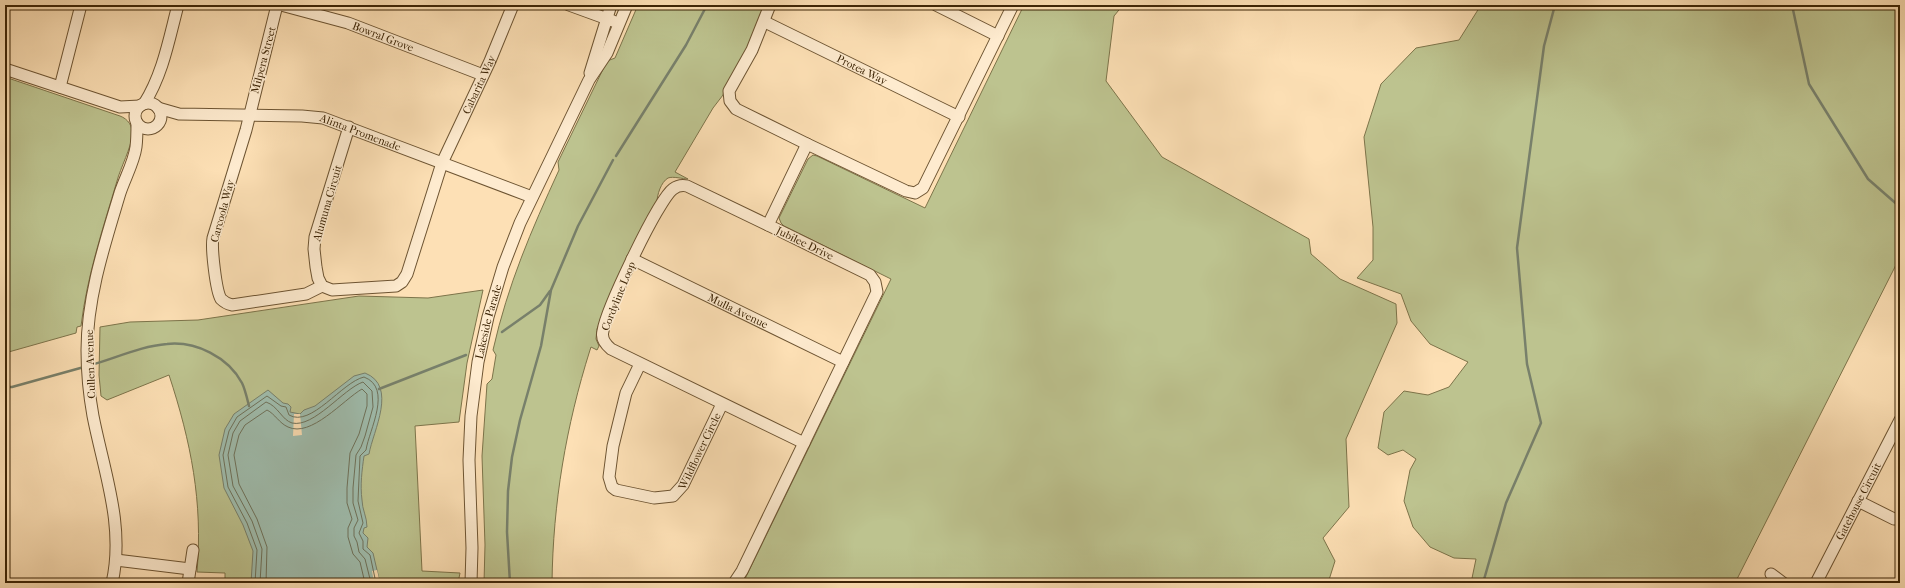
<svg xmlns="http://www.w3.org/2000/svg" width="1905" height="588" font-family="'IM FELL French Canon',serif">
  <rect width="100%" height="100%" fill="#fde0b5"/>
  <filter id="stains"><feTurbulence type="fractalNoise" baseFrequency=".005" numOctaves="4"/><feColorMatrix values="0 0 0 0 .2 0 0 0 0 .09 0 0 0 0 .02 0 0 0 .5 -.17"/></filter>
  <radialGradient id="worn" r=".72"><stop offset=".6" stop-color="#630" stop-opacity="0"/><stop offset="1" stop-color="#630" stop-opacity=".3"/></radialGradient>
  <g fill="#bdc38f" stroke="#7d744a">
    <path d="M 638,5 L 764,5 L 748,46 L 725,88 L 723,95 L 713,108 L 675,172 L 688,179 C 683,179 673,176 668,178 C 661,182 657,195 657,202 L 616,283 L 597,329 L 596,339 L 599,346 L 597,350 L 591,347 L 590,350 C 566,426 553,503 552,583 L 484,583 L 485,545 L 482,456 L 487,384 L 492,379 L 496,355 L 493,350 C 508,284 531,231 559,170 L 558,162 L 607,61 L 615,58 Z"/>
    <polygon points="1024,5 1123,5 1114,16 1106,81 1162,157 1309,239 1311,254 1340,279 1396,304 1397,323 1346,439 1349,507 1323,538 1335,561 1328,583 743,583 891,279 784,226 781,223 779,218 808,159 813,155 817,156 925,208"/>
    <polygon points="1481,5 1900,5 1900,257 1735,583 1471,583 1476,559 1454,558 1430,547 1413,527 1404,501 1410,470 1416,459 1403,450 1388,455 1378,448 1384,412 1404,391 1428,395 1449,387 1468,362 1430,344 1411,321 1401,294 1357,278 1373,260 1373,227 1364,137 1381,84 1416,48 1459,40"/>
    <path d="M 5,77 L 120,116 C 128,119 133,126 132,135 C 132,146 120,169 117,181 C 103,228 87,276 81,326 L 77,327 L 76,333 L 5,353 Z"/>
    <path d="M 483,290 L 467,363 L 459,422 L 415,426 L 422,571 L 460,573 L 458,583 L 225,583 L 225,573 L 197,572 C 203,502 191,442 169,375 L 107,400 L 101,396 L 99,375 L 100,327 L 130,322 L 198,320 L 359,296 L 428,298 Z"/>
  </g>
  <path fill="#9fbdae" stroke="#78806b" d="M 365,373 C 398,386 373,431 369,454 L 364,456 C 362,470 360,485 362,500 C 362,509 367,517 367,527 L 364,528 L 363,533 L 368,538 L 367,547 L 373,553 L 380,583 L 251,583 L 253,551 L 243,525 L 224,488 L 219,455 L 225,429 L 234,414 L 268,390 L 283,403 L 288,404 L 291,407 L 290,412 L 300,414 L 304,410 L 315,406 L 354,376 Z"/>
  <g fill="#fde0b5">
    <polygon points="294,414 300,414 302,435 293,436"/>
    <polygon points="377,570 380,583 370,583 374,582 372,571"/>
  </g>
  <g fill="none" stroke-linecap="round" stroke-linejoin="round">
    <g stroke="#6e715a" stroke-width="1">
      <path d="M 255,583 L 257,550 L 247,523 L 228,487 L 223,455 L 229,431 L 237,417 L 267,396 L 281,406 L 286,407 L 289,415 C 311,428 342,382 364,377 C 393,388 369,430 366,450 L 360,456 L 358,501 L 363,523 L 359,533 L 363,541 L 363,549 L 370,555 L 376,583"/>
      <path d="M 260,583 L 262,549 L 252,521 L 233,486 L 228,455 L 233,433 L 240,421 L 266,402 C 278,406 282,420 292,423 C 314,428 343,389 363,382 L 372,391 L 373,407 L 365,436 L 361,447 L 356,455 L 353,488 L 353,503 L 358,520 L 354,528 L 354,536 L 357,542 L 359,552 L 365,559 L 371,583"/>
      <path d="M 266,583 L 267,547 L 257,519 L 239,484 L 234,455 L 239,435 L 245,425 L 267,410 C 275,414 279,423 288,427 C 311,438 343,400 362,389 L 367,394 L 367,406 L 359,434 L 350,453 L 347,488 L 347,503 L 352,519 L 348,528 L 348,537 L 353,554 L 360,562 L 365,583"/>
    </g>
    <g stroke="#78806b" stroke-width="2.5">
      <polyline points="1792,5 1809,84 1868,179 1900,207"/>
      <polyline points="616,156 686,45 707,5"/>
      <polyline points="502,332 540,305 550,291"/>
      <path d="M 91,365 C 116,358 141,346 167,344 C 196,341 228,357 242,383 C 245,389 247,398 249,406"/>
      <polyline points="5,387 12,387 84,367"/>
      <polyline points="379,389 466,355"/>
      <polyline points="510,583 507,532 508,491 512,457 520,420 541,346 551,290 578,226 613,160"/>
      <polyline points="1483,583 1506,503 1541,423 1527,364 1517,248 1544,46 1555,5"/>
    </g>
    <g stroke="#6d5432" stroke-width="13">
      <g id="minor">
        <path d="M 277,5 L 246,130 L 213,238 C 211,248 216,291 221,299 C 224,302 228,304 232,305 L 306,294 L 322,286"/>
        <path id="s1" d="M 281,5 L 348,23 L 483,75"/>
        <polyline points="569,5 613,21"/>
        <polyline points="770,5 752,50 729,91 730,101 736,109 807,144"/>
        <polyline points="936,5 998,36"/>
        <path id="s2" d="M 765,22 L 959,117"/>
        <polyline points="5,69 120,107 140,106"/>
        <polyline points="590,73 611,5"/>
        <polyline points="60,87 81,5"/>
        <circle cx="148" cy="116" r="13"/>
        <path d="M 144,104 C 163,74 169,39 178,5"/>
        <path id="s3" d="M 158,108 L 179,114 L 302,116 L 323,118 L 532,197"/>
        <path id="s4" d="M 349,127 L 315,237 L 314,249 L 316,267 L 318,278 L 322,286 L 332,290 L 396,286 L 402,282 L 407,274 L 442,163 L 490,61 L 513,5"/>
        <path d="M 768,225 L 687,186 C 682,185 677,186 673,189 C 658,200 606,310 603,331 C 601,338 605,344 611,349 L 804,443"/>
        <path id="s5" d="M 632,259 L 843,362"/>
        <path id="s6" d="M 640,364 L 626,393 L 613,446 L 609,477 L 612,487 L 616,490 L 654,498 L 673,496 L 683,485 L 722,404"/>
        <polyline points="1858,501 1894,519"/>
        <polyline points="116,560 190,569"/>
        <polyline points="1771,574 1783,583"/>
        <path d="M 112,583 C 125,526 104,472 93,416 C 89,394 87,372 87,350 C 87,297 105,243 120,193 C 125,178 134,162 136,147 C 137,139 137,131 137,123"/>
        <polyline points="188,583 193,550"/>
        <path id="s7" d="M 471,583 L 472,548 L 469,460 L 471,416 L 478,362 L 488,317 L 503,267 L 520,223 L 589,80 L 607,53 L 627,5"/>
        <polyline points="734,583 742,571 877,292 875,282 870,275 768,225 807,144 906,191 915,193 923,188 1013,5"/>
        <path id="s8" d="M 1816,583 L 1900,420"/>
      </g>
    </g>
    <use href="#minor" stroke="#feebcf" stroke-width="11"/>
  </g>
  <g text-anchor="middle" stroke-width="3" stroke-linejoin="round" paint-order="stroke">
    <g font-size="11" fill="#3d2506" stroke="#feebcf">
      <text dy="4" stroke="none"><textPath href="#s1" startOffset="107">Bowral Grove</textPath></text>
      <text transform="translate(263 60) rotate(-75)" y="4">Milpera Street</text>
      <text dy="4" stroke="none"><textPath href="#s2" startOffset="108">Protea Way</textPath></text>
      <text dy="4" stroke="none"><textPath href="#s4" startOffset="460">Cabarita Way</textPath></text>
      <text dy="4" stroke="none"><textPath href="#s3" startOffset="206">Alinta Promenade</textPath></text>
      <text transform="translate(327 203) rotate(-74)" y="4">Alumuna Circuit</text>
      <text transform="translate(222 211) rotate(-75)" y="4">Carcoola Way</text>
      <text transform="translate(805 243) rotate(26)" y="4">Jubilee Drive</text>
      <text transform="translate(618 296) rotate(-68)" y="4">Cordyline Loop</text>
      <text dy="4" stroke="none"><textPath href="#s5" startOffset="118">Mulla Avenue</textPath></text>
      <text dy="4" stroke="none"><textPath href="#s7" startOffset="263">Lakeside Parade</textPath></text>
      <text transform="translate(90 364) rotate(-92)" y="4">Cullen Avenue</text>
      <text dy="4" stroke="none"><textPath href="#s6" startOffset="244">Wildflower Circle</textPath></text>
      <text dy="4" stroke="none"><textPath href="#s8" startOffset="92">Gatehouse Circuit</textPath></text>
    </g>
  </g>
  <rect width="1905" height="588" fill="none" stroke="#fde0b5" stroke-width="20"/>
  <rect x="6" y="6" width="1893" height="576" fill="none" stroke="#3d2506" stroke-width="2"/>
  <rect x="10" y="10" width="1885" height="568" fill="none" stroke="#3d2506"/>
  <rect width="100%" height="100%" filter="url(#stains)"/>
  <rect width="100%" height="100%" fill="url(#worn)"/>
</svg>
